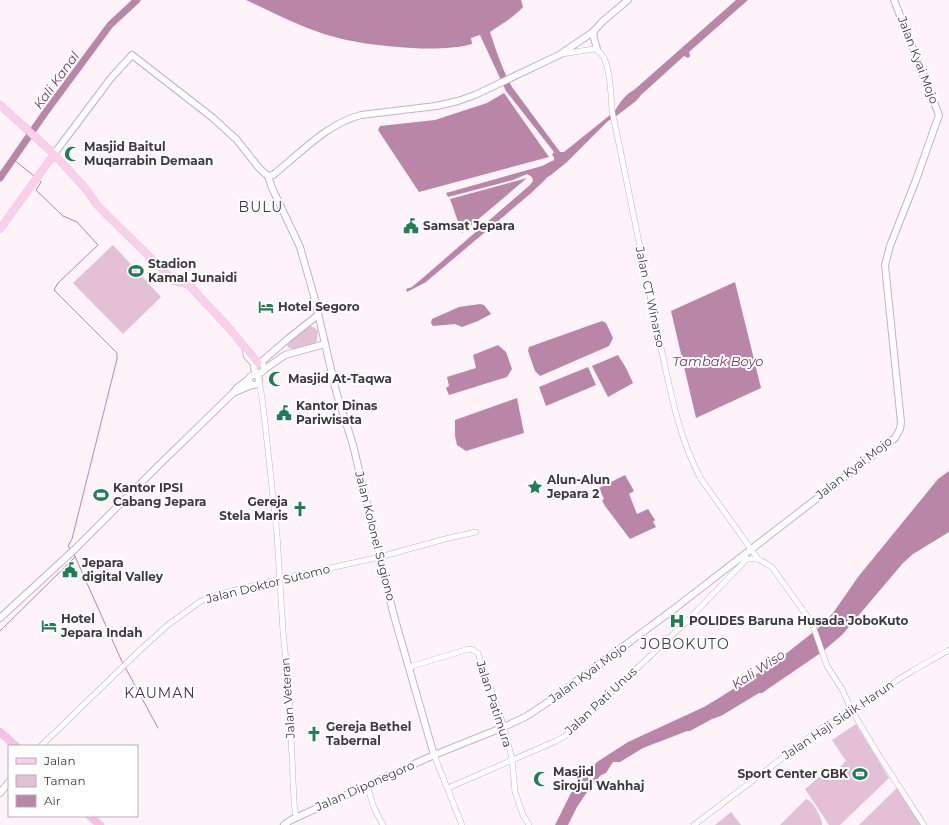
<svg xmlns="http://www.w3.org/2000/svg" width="949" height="825" font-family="Montserrat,sans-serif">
  <rect width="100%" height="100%" fill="#fdf3f9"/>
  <g fill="#e4c0d7">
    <polygon points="113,245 161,297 123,334 73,283"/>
    <polygon points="308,325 315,328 318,331 317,340 315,344 293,349 289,348 287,345 288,342"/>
    <polygon points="856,724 889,778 840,825 829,825 805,789 819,777 822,777 827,780 846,761 832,740"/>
    <polygon points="899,786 924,825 859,825"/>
    <path d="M 806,799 C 812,800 823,819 822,825 L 780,825 Z"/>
    <polygon points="731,812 741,825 715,825"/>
  </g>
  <g fill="#ba86a8">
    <path d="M 246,0 L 521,0 L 523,7 C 514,17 502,24 490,32 C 496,50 502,69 512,87 L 560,152 L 564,152 L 615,111 C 619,103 626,94 634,90 L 736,0 L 748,0 L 689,52 L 690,56 L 688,58 L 684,56 L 641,95 L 636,101 L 615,117 L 608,121 L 567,162 L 551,175 L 546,178 L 546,179 L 530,194 L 426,282 L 407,292 L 406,289 L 412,287 L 425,276 L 530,185 L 533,181 L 532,177 L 527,174 L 513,180 L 448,197 L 446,193 L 542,166 L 554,160 L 554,157 L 552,155 L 554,152 L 506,91 L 480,35 L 471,38 L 472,44 C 454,49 431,49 412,48 C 382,46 352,43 324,34 C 297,25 272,12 246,0 Z"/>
    <polygon points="504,93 549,157 419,192 378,130 380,126 435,120 487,103"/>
    <polygon points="527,178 462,233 450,199"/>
    <polygon points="735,282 761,388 696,418 671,311"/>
    <polygon points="480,304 484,305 491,314 478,321 462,327 455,324 433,326 431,323 432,319 459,307"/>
    <polygon points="602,321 606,323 613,338 609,346 540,376 535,371 528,351 529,347"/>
    <polygon points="498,345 506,352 512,369 507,377 449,395 446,388 449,386 447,377 476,368 473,355"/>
    <polygon points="618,355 626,368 633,383 608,397 592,366"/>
    <polygon points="588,367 596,385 546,406 539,387"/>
    <polygon points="517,398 524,433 466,451 457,445 455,436 455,420"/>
    <polygon points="949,471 949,532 913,554 903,563 842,635 822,652 762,693 759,693 721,716 712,719 690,731 687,731 643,748 620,762 613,762 606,773 601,775 591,786 577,807 568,825 555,825 571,793 597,762 628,742 704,707 719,698 774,663 816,630 833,613 858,577 938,479"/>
    <polygon points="625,475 634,491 629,494 637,514 648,509 655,520 653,522 656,527 630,539 605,506 602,500 604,499 599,488"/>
  </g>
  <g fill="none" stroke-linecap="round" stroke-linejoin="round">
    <g stroke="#ba86a8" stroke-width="1">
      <polyline points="13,159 34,176"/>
      <polyline points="40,181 41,182 36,190 63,216 77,222 98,245 58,283 54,290 117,353 117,359 72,539 68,546 71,550"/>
      <polyline points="74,554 123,664"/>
      <polyline points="0,631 75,557"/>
      <polyline points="125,667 158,728"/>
    </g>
    <polyline stroke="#ba86a8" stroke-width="7" points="0,178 45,113 110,25 137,0"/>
    <g stroke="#c8b1bf" stroke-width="6">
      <g id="tertiary">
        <path d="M 561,54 L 594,49 C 611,52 611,97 612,111 C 628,185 642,260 658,334 C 669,383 677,435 701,479 L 758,559"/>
        <polyline points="259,381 262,398 265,423 277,534 283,631 289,691 294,802 296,818"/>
        <polyline points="744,559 758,559 772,567 812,623 827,666 842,689 851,709 876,751 924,825"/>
        <polyline points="409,667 469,649 473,650 478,653 504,727 512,759 515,792 523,815 529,825"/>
        <polyline points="41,746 139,651 169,624 201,601 216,595 280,579 380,557 445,539 476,532"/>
        <polyline points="434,755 462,825"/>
        <polyline points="367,785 374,808 383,825"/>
        <polyline points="448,788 556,741 565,736 684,624 747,559"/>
        <polyline points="694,825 822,728 912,671 949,650"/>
      </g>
    </g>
    <g stroke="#c8b1bf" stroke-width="8">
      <g id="secondary">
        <polyline points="593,32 594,38 597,49"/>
        <polyline points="54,154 111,78 132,55 213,118 237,140 259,168 268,176"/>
        <polyline points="268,176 272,188 300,247 314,296 336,391 353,445 394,616 434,755"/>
        <path d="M 268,176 L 273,175 C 301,153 326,124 361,115 L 436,106 L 458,101 L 475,95 L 559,55 L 593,32 L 603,21 L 628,0"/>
        <polyline points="246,350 247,356 255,365"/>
        <circle cx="259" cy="368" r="5"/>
        <polyline points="260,363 289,338 318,315"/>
        <polyline points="265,369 285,355 325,344"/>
        <circle cx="254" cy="380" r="5"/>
        <polyline points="235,392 252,385"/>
        <polyline points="0,618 75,549 157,467 233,393 237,388 249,379"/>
        <polyline points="0,793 9,782"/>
        <polyline points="284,825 291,820 434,755 504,727 527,716 551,700 674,609 895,438 900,429 901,422 885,265 890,246 916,180 939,115 894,0"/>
      </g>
    </g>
    <g stroke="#d5d3d5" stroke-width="8">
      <g id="primary">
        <polyline points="0,105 54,154 86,189 97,205 174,281 188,284 228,327 258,363"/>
        <polyline points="0,229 54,154"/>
      </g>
    </g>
    <g stroke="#d5d3d5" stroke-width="8">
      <g id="trunk">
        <polyline points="0,732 16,746"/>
        <polyline points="90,816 100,825"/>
      </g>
    </g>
    <use href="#tertiary" stroke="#fff" stroke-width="5"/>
    <use href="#secondary" stroke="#fff" stroke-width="6"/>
    <use href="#primary" stroke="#fbceec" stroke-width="7"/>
    <use href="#trunk" stroke="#fabee6" stroke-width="7"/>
  </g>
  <defs>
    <g id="mosque-bare" transform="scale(1.2)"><path d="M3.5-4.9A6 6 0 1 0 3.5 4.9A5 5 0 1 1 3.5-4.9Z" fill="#1e7e55" stroke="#fff" stroke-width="2.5" paint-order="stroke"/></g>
    <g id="civic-bare" transform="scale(1.2)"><path d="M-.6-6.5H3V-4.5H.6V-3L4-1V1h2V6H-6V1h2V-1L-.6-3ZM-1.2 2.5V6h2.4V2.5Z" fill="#1e7e55" stroke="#fff" stroke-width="2.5" paint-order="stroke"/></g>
    <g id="stadium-bare" transform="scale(1.2)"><path d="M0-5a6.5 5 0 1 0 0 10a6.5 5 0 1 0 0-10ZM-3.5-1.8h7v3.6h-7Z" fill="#1e7e55" stroke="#fff" stroke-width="2.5" paint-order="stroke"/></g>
    <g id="hotel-bare" transform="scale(1.2)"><path d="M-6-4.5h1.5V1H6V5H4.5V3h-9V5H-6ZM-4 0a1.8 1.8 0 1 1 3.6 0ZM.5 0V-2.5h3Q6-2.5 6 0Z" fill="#1e7e55" stroke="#fff" stroke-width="2.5" paint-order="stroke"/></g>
    <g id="sight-bare" transform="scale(1.2)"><path d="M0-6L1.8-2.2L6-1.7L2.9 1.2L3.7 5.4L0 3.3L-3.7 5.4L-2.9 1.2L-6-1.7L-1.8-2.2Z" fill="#1e7e55" stroke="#fff" stroke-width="2.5" paint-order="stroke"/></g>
    <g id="church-bare" transform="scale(1.2)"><path d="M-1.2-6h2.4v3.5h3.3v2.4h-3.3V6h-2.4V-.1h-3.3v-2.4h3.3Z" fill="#1e7e55" stroke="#fff" stroke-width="2.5" paint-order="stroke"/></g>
    <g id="hospital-bare" transform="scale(1.2)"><path d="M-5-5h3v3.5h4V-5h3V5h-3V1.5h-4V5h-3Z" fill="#1e7e55" stroke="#fff" stroke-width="2.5" paint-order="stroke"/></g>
  </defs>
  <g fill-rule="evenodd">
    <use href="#mosque-bare" x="72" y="154"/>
    <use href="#civic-bare" x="411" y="226"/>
    <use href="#stadium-bare" x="136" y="271"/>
    <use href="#hotel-bare" x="266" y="307"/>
    <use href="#mosque-bare" x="276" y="379"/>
    <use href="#civic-bare" x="284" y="413"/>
    <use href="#sight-bare" x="535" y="487"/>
    <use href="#stadium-bare" x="101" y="495"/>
    <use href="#church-bare" x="300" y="509"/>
    <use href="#civic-bare" x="70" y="570"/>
    <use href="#hospital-bare" x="677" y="621"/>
    <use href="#hotel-bare" x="49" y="626"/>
    <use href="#church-bare" x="314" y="734"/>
    <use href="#stadium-bare" x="860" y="774"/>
    <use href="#mosque-bare" x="541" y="779"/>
  </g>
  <g text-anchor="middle" stroke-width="4" stroke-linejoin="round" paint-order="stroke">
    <g font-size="12" fill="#41383e" stroke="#fff">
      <text transform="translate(918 60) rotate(69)" y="4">Jalan Kyai Mojo</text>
      <text transform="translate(650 297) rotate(78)" y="4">Jalan CT Winarso</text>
      <text transform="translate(854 468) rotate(-38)" y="4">Jalan Kyai Mojo</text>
      <text transform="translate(375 536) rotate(76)" y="4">Jalan Kolonel Sugiono</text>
      <text transform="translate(268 584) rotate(-14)" y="4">Jalan Doktor Sutomo</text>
      <text transform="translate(588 673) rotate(-36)" y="4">Jalan Kyai Mojo</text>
      <text transform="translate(288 698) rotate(-94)" y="4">Jalan Veteran</text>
      <text transform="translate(601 701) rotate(-43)" y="4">Jalan Pati Unus</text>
      <text transform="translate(494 704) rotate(72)" y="4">Jalan Patimura</text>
      <text transform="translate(838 720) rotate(-34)" y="4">Jalan Haji Sidik Harun</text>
      <text transform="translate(365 786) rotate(-24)" y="4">Jalan Diponegoro</text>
    </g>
    <g font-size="12" font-weight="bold" fill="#41383e" stroke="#fff" text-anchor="start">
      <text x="84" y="151">Masjid Baitul<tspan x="84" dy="14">Muqarrabin Demaan</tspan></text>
      <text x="423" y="230">Samsat Jepara</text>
      <text x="148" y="268">Stadion<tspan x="148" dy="14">Kamal Junaidi</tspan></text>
      <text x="278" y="311">Hotel Segoro</text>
      <text x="288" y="383">Masjid At-Taqwa</text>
      <text x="296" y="410">Kantor Dinas<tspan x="296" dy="14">Pariwisata</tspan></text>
      <text x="547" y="484">Alun-Alun<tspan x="547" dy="14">Jepara 2</tspan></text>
      <text x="113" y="492">Kantor IPSI<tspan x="113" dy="14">Cabang Jepara</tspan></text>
      <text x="288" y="506" text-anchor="end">Gereja<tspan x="288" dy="14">Stela Maris</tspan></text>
      <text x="82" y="567">Jepara<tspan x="82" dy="14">digital Valley</tspan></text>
      <text x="61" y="623">Hotel<tspan x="61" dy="14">Jepara Indah</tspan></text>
      <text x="689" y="625">POLIDES Baruna Husada JoboKuto</text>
      <text x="326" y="731">Gereja Bethel<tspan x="326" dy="14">Tabernal</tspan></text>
      <text x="553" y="776">Masjid<tspan x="553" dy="14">Sirojul Wahhaj</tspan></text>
      <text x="848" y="778" text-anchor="end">Sport Center GBK</text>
    </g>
    <g font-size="13" font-style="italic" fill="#773764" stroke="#fff">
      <text transform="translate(56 80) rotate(-54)" y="5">Kali Kanal</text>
      <text x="718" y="366">Tambak Boyo</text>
      <text transform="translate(758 669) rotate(-33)" y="5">Kali Wiso</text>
    </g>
    <g font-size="14" letter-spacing="1" fill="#41383e" stroke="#fff">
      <text x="261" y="212">BULU</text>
      <text x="685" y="649">JOBOKUTO</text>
      <text x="160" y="698">KAUMAN</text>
    </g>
  </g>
  <rect x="8" y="745" width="130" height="72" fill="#ffffff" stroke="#b3afb2"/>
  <rect x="16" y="758" width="20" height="6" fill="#fbceec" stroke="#b3afb2"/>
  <text x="44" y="765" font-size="12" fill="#41383e">Jalan</text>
  <rect x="16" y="775" width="20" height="12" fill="#e4c0d7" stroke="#b3afb2"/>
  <text x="44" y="785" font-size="12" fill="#41383e">Taman</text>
  <rect x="16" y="795" width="20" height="12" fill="#ba86a8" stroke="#b3afb2"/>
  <text x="44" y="805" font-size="12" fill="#41383e">Air</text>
</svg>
